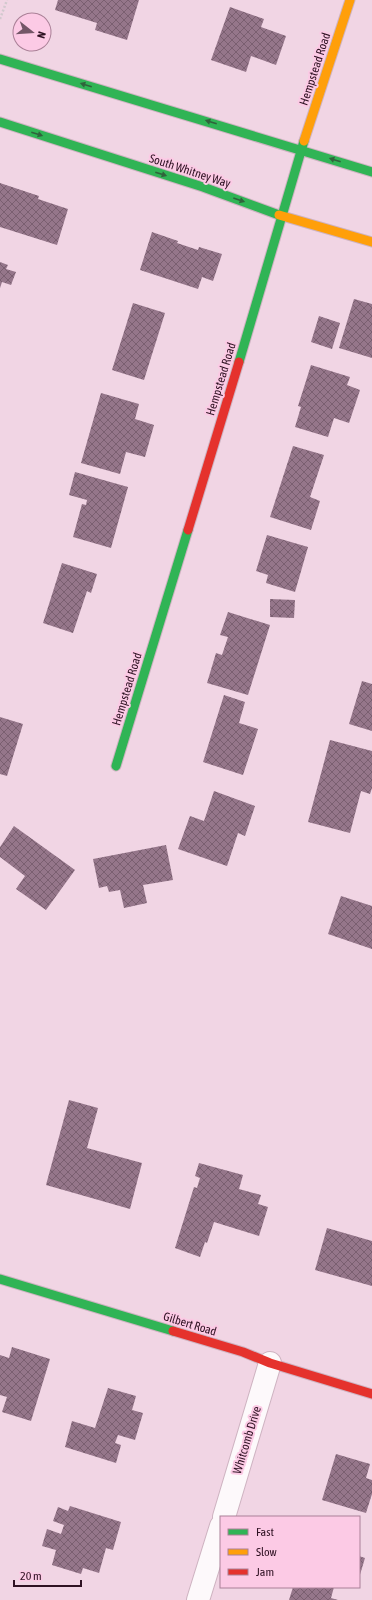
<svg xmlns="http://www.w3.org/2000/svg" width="372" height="1600" font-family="'Asap Condensed',sans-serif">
  <defs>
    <pattern id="building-cross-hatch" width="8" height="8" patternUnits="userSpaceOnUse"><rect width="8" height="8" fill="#95768a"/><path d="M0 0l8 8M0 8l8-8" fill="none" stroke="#7a5f70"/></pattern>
  </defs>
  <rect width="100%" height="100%" fill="#f1d5e4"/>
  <g fill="url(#building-cross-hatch)">
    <polygon points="58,0 139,0 127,40 95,30 97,23 55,10"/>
    <polygon points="230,7 264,19 261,27 286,36 276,65 251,56 246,72 211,60"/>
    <polygon points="0,183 39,196 38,199 68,209 57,245 0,227"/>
    <polygon points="152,232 178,241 177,243 198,250 199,247 222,254 213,281 202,277 198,289 140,270"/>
    <polygon points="0,262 8,265 6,269 16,272 11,285 2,282 0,288"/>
    <polygon points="354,299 372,304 372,358 339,348"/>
    <polygon points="133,303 165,313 144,380 112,370"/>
    <polygon points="319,316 340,323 332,349 311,342"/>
    <polygon points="311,365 350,377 347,385 360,390 349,423 334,418 328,437 295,427 301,407 298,406"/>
    <polygon points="101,393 139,404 135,419 154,425 145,457 126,452 120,474 81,463"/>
    <polygon points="293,446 324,455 310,497 320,501 311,530 270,517"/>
    <polygon points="75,472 128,487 111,548 73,537 82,504 86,505 87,500 69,495"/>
    <polygon points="267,535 308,547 295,592 266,583 268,575 256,571"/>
    <polygon points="62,563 97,574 91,593 87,591 73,633 43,623"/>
    <polygon points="270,599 295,600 294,618 270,617"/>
    <polygon points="228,612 270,625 248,695 207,683 216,653 222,655 228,637 220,635"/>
    <polygon points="362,681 372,684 372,731 349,724"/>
    <polygon points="224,695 245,702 239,723 258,729 243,775 203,762"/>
    <polygon points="0,717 23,724 7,776 0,774"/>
    <polygon points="330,740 372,751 372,788 370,794 361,791 350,833 308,822"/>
    <polygon points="214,791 255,806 245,836 238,833 227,866 178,849 190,816 204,821"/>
    <polygon points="14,826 75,870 46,910 16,889 25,876 0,857 0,847"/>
    <polygon points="166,845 173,880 143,885 147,903 124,908 120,890 109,892 107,886 99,888 93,859"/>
    <polygon points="341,896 372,906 372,949 328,934"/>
    <polygon points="69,1100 98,1108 87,1148 142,1163 130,1209 46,1185"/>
    <polygon points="199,1163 243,1175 239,1189 261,1195 258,1204 268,1207 259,1236 214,1222 207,1243 205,1242 200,1257 175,1248 194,1187 197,1188 200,1178 195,1176"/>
    <polygon points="327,1228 372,1241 372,1286 315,1270"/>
    <polygon points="12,1347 50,1359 31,1421 2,1412 7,1397 0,1395 0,1355 9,1358"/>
    <polygon points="108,1388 136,1396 132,1410 143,1413 135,1440 118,1435 115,1443 121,1445 116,1463 65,1447 72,1421 95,1428"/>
    <polygon points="336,1454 370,1464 366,1478 372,1480 372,1494 366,1513 322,1500"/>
    <polygon points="70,1506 121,1522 113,1550 106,1548 99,1573 83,1568 81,1574 52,1565 56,1550 42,1546 47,1529 61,1534 64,1525 53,1521 58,1507 68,1511"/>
    <polygon points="359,1556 365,1558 359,1578"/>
    <polygon points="293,1587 334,1587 331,1598 338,1600 289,1600"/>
  </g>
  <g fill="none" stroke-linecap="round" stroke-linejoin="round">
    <g stroke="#ceb3c1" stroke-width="24">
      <g id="street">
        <polyline points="224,1517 270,1363"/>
        <polyline points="198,1600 221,1526"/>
      </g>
    </g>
    <g stroke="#ceb3c1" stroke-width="11">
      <g id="fast">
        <polyline points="0,59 372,172"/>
        <polyline points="0,122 203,187 279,215"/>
        <polyline points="239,362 304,141"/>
        <polyline points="116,766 188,530"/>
        <polyline points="0,1279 173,1331"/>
      </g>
    </g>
    <g stroke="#ceb3c1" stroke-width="11">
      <g id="slow">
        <polyline points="304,141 350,0"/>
        <polyline points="279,215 372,242"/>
      </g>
    </g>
    <g stroke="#ceb3c1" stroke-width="11">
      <g id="jam">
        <polyline points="188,530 239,362"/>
        <polyline points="173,1331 243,1352 270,1363 372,1394"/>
      </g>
    </g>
    <polyline stroke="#d2c9ce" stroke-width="2.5" stroke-dasharray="2 2" stroke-linecap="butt" points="0,19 7,0"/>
    <use href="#street" stroke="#fdf9fb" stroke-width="22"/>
    <use href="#fast" stroke="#30b455" stroke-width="9"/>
    <use href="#slow" stroke="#ff9f0a" stroke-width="9"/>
    <use href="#jam" stroke="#e5322d" stroke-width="9"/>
  </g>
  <defs><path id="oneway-solid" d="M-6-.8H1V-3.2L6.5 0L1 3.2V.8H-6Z"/></defs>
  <g fill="#30633c">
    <use href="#oneway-solid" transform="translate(86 85) rotate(-163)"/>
    <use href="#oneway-solid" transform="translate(211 122) rotate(-163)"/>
    <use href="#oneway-solid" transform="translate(37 134) rotate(18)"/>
    <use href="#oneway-solid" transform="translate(335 160) rotate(-162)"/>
    <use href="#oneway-solid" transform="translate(161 174) rotate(18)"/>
    <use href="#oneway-solid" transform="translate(239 200) rotate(19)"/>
  </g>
  <g text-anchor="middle" stroke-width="4" stroke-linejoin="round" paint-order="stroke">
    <g font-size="12" fill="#2f1223" stroke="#fccae5">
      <text transform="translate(315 69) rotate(-72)" y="4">Hempstead Road</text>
      <text transform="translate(190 171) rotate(18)" y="4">South Whitney Way</text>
      <text transform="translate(221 379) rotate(-73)" y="4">Hempstead Road</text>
      <text transform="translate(127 689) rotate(-73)" y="4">Hempstead Road</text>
      <text transform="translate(190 1324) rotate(17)" y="4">Gilbert Road</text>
      <text transform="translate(247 1440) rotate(-73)" y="4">Whitcomb Drive</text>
    </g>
  </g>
  <rect x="220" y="1516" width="140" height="72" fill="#fccae5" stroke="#aa8097"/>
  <rect x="228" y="1529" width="20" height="6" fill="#30b455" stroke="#aa8097"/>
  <text x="256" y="1536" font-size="12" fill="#2f1223">Fast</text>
  <rect x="228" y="1549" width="20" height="6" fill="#ff9f0a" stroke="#aa8097"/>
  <text x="256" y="1556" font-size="12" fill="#2f1223">Slow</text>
  <rect x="228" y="1569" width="20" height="6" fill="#e5322d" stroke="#aa8097"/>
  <text x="256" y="1576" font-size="12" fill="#2f1223">Jam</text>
  <g transform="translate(32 32) rotate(107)"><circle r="19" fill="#fccae5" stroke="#aa8097"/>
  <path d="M0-3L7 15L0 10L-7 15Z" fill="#735667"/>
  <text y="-6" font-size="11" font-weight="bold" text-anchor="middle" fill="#2f1223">N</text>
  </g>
  <path d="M14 1580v6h67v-6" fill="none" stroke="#2f1223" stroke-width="2"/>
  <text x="20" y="1580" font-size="12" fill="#2f1223" stroke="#fccae5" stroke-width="3" paint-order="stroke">20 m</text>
</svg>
